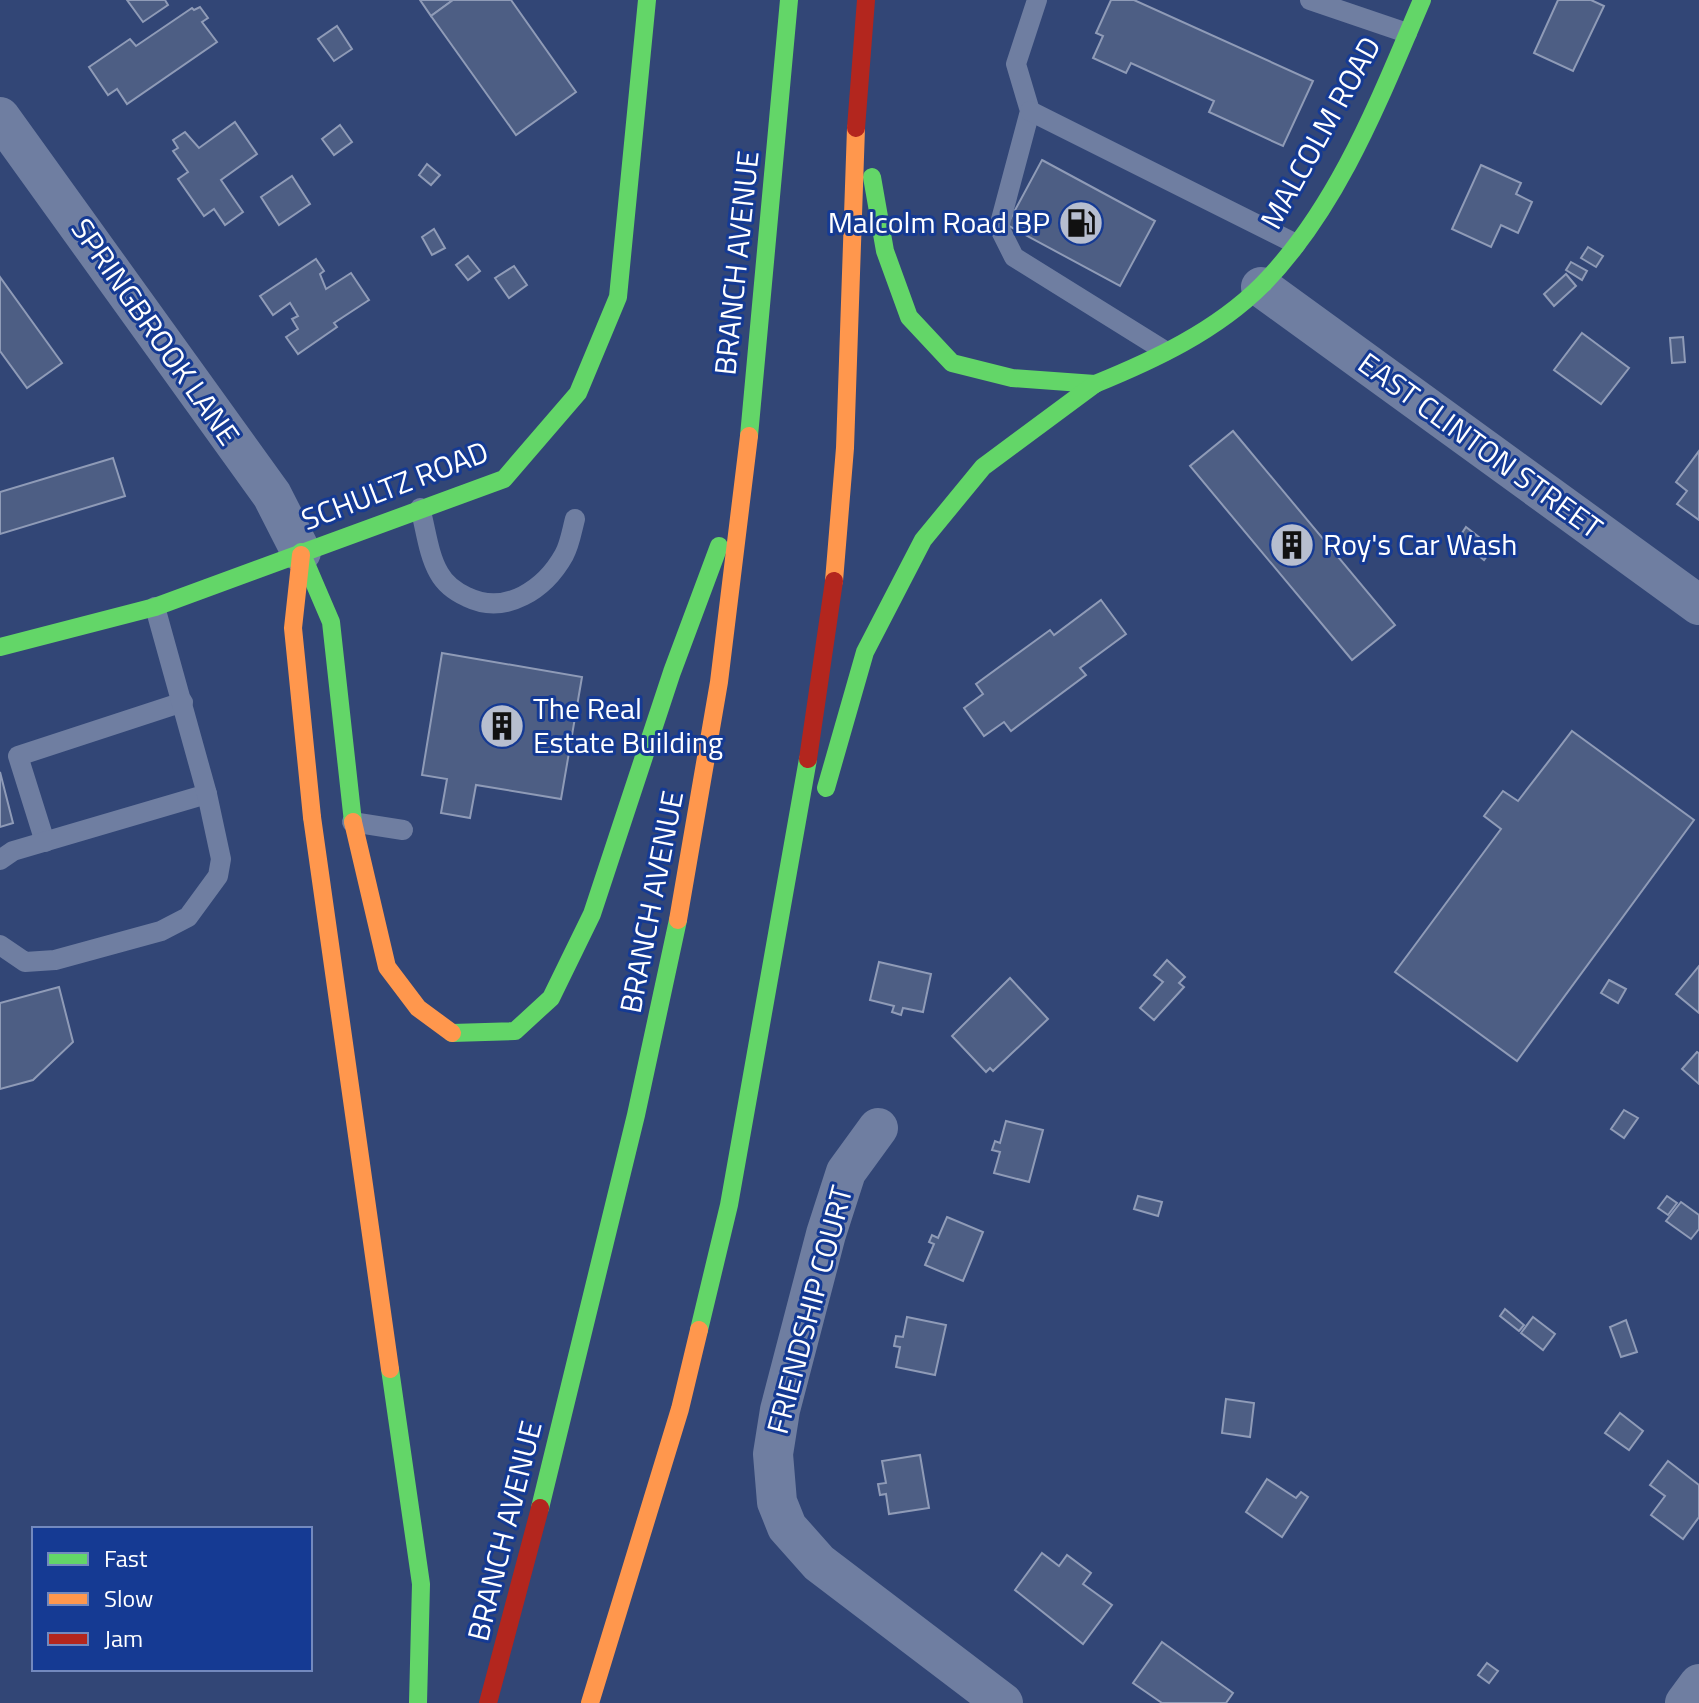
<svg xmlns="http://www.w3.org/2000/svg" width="1699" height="1703" font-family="'Titillium Web',sans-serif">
  <rect width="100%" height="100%" fill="#324676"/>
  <g fill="#4d5e84" stroke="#8f9bb7" stroke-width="2">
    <polygon points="127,0 165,0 168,5 143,22"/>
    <polygon points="420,0 453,0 431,16"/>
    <polygon points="453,0 511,0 576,92 516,135 431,16"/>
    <polygon points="1111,0 1134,0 1313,81 1283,146 1209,112 1214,101 1131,63 1126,73 1093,58 1103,36 1096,33"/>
    <polygon points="1558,0 1591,0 1604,6 1573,71 1534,53"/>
    <polygon points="200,7 208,18 202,22 217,42 127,104 117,89 108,95 89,67 130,39 136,46 192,8 194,10"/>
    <polygon points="337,26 352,49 334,61 318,39"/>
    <polygon points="235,122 257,154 221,180 243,212 225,225 214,209 204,216 178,179 188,172 173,151 178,148 173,140 185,132 199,148"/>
    <polygon points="340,125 352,142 334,155 322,139"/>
    <polygon points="1042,160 1155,221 1120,286 1007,225"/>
    <polygon points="427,164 440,175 431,185 419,175"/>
    <polygon points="1481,165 1521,183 1516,194 1532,202 1518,233 1501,225 1491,247 1452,229"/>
    <polygon points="292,176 310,204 279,225 261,197"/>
    <polygon points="434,229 445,248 432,255 422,237"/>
    <polygon points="1588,247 1603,256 1596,267 1581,258"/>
    <polygon points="468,256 480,271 468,280 456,265"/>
    <polygon points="316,259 324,271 320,274 326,289 351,273 369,300 334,323 337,327 298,354 286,337 298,329 292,319 298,316 290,303 273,315 260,296"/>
    <polygon points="1571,262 1587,271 1582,280 1566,270"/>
    <polygon points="514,266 527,285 509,298 495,278"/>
    <polygon points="1566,274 1576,286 1554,306 1544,294"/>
    <polygon points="0,277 62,363 27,388 0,351"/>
    <polygon points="1582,333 1629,368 1601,404 1554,370"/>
    <polygon points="1683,337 1685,362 1672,363 1670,338"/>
    <polygon points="1233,431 1395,625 1352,660 1190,466"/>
    <polygon points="1699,451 1699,520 1677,504 1687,491 1676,482"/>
    <polygon points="113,458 125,496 0,534 0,492"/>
    <polygon points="1466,527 1493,548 1484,560 1458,539"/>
    <polygon points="1101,600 1126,634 1080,668 1086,675 1011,731 1004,722 984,736 964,708 983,694 976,684 1050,630 1054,635"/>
    <polygon points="442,653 582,677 561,799 476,785 470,818 441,813 447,779 422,775"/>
    <polygon points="1572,731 1694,820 1517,1061 1395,972 1501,829 1484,816 1503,791 1518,801"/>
    <polygon points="0,772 13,823 0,827"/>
    <polygon points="1167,960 1185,977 1179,983 1184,987 1154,1020 1140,1008 1163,982 1154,975"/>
    <polygon points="879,962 931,974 923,1012 903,1008 901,1015 892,1012 894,1006 870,1000"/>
    <polygon points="1699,966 1699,1013 1676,994"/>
    <polygon points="1010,978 1048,1019 993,1071 990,1068 986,1072 952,1036"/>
    <polygon points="1609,980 1626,989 1618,1003 1601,993"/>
    <polygon points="59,987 73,1042 33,1080 0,1089 0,1003"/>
    <polygon points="1697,1052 1699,1053 1699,1084 1682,1069"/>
    <polygon points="1624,1110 1638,1118 1624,1138 1611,1129"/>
    <polygon points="1006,1121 1043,1130 1029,1182 994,1173 1000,1152 992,1150 995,1141 1000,1143"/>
    <polygon points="1138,1196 1162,1202 1158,1216 1134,1209"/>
    <polygon points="1667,1196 1677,1203 1668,1215 1658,1208"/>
    <polygon points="1681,1202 1699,1215 1699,1229 1691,1239 1666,1221"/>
    <polygon points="947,1217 983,1232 963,1281 925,1265 934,1244 929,1242 932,1235 938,1238"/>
    <polygon points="1505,1309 1524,1325 1519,1331 1500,1316"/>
    <polygon points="907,1317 946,1325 935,1375 896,1367 900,1347 894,1346 896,1336 903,1337"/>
    <polygon points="1533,1317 1555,1334 1543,1350 1521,1333"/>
    <polygon points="1626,1320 1637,1352 1621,1357 1610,1327"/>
    <polygon points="1226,1399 1254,1403 1250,1437 1222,1433"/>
    <polygon points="1620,1413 1643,1431 1629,1450 1605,1433"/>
    <polygon points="920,1455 929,1508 889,1514 886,1494 880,1495 878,1484 886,1483 882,1461"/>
    <polygon points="1668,1461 1699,1485 1699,1517 1683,1539 1651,1515 1665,1496 1650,1485"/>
    <polygon points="1267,1479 1296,1498 1301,1492 1308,1497 1282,1537 1246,1512"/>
    <polygon points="1042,1553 1059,1566 1067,1555 1091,1573 1083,1584 1112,1605 1083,1644 1015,1590"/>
    <polygon points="1162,1642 1233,1693 1226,1703 1162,1703 1133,1683"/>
    <polygon points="1487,1663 1498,1671 1489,1683 1478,1675"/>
  </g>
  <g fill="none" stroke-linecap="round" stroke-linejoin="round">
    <g stroke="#6f7ea1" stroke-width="20">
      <polyline points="1037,0 1016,64 1030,111 999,227 1014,257 1165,351"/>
      <polyline points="1310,0 1407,33"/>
      <polyline points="1030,111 1296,244"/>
      <path d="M 420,508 C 426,529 428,554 439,573 C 445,584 456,592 467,597 C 506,616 545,589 564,555 C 570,544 572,530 575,519"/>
      <polyline points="352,822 403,830"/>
      <polyline points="45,842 18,756 183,702"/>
      <polyline points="0,860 13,851 207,794"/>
      <polyline points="0,945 25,962 55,960 161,931 188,917 218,876 221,859 207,794 155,607"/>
    </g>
    <g stroke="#6f7ea1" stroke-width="40">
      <polyline points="0,117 272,495 301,552"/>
      <polyline points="1261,287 1699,605"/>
      <polyline points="878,1128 846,1172 826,1234 780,1410 773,1454 777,1502 787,1527 819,1563 1003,1703"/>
      <polyline points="1685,1703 1699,1684"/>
    </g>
    <g stroke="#63d668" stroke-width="18">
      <polyline points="872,177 885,251 909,317 952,363 1012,378 1095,384"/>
      <path d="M 1095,384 C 1154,360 1216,331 1262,285 C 1338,208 1380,98 1422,0"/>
      <polyline points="749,436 789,0"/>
      <polyline points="301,552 331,622 353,822"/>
      <polyline points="0,647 155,607 504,479 578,393 618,297 647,0"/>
      <polyline points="826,788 865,652 923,540 983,467 1095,384"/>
      <polyline points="452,1033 515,1031 551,998 592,914 672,672 719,546"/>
      <polyline points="699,1330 729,1205 808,759"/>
      <polyline points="390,1369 421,1584 418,1703"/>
      <polyline points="540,1508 636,1115 678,920"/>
    </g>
    <g stroke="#ff974d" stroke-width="18">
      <polyline points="301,555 293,628 312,817"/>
      <polyline points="834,581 845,448 856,128"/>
      <polyline points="312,817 390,1369"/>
      <polyline points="353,822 387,967 418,1008 452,1033"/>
      <polyline points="678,920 719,682 749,436"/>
      <polyline points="590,1703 680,1409 699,1330"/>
    </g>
    <g stroke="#b3261e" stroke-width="18">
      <polyline points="856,128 866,0"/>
      <polyline points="808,759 834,581"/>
      <polyline points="488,1703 540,1508"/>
    </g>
  </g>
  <defs>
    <g id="fuel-disc" transform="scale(2.3)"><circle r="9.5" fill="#b7becf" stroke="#153a93"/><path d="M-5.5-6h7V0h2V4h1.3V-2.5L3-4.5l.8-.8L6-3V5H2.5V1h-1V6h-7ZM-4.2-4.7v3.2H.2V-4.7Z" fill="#111"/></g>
    <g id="building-disc" transform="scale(2.3)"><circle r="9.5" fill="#b7becf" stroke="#153a93"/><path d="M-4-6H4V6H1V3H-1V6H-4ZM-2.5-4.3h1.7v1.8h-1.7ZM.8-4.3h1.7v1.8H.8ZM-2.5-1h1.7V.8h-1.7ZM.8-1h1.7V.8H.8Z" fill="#111"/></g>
  </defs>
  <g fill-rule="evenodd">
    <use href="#fuel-disc" x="1081" y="223"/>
    <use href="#building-disc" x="1292" y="545"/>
    <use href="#building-disc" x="502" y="726"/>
  </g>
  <g text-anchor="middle" stroke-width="6" stroke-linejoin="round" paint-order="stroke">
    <g font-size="30" fill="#fff" stroke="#153a93">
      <text transform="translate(1321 133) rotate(-61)" y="10">MALCOLM ROAD</text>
      <text transform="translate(737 263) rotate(-84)" y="10">BRANCH AVENUE</text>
      <text transform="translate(155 332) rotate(55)" y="10">SPRINGBROOK LANE</text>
      <text transform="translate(1480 446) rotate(36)" y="10">EAST CLINTON STREET</text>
      <text transform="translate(395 486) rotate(-21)" y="10">SCHULTZ ROAD</text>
      <text transform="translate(652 902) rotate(-79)" y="10">BRANCH AVENUE</text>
      <text transform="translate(810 1310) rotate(-75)" y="10">FRIENDSHIP COURT</text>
      <text transform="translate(505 1531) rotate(-76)" y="10">BRANCH AVENUE</text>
    </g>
    <g font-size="30" fill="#fff" stroke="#153a93" text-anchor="start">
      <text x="1050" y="233" text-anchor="end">Malcolm Road BP</text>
      <text x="1323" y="555">Roy's Car Wash</text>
      <text x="533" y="719">The Real<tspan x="533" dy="34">Estate Building</tspan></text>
    </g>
  </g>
  <rect x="32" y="1527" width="280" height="144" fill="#153a93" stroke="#7389be" stroke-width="2"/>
  <rect x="48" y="1553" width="40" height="12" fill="#63d668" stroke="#7389be" stroke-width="2"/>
  <text x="104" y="1567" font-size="24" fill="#ffffff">Fast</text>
  <rect x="48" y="1593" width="40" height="12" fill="#ff974d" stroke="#7389be" stroke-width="2"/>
  <text x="104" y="1607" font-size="24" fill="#ffffff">Slow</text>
  <rect x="48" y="1633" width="40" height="12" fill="#b3261e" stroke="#7389be" stroke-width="2"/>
  <text x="104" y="1647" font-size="24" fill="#ffffff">Jam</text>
</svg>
